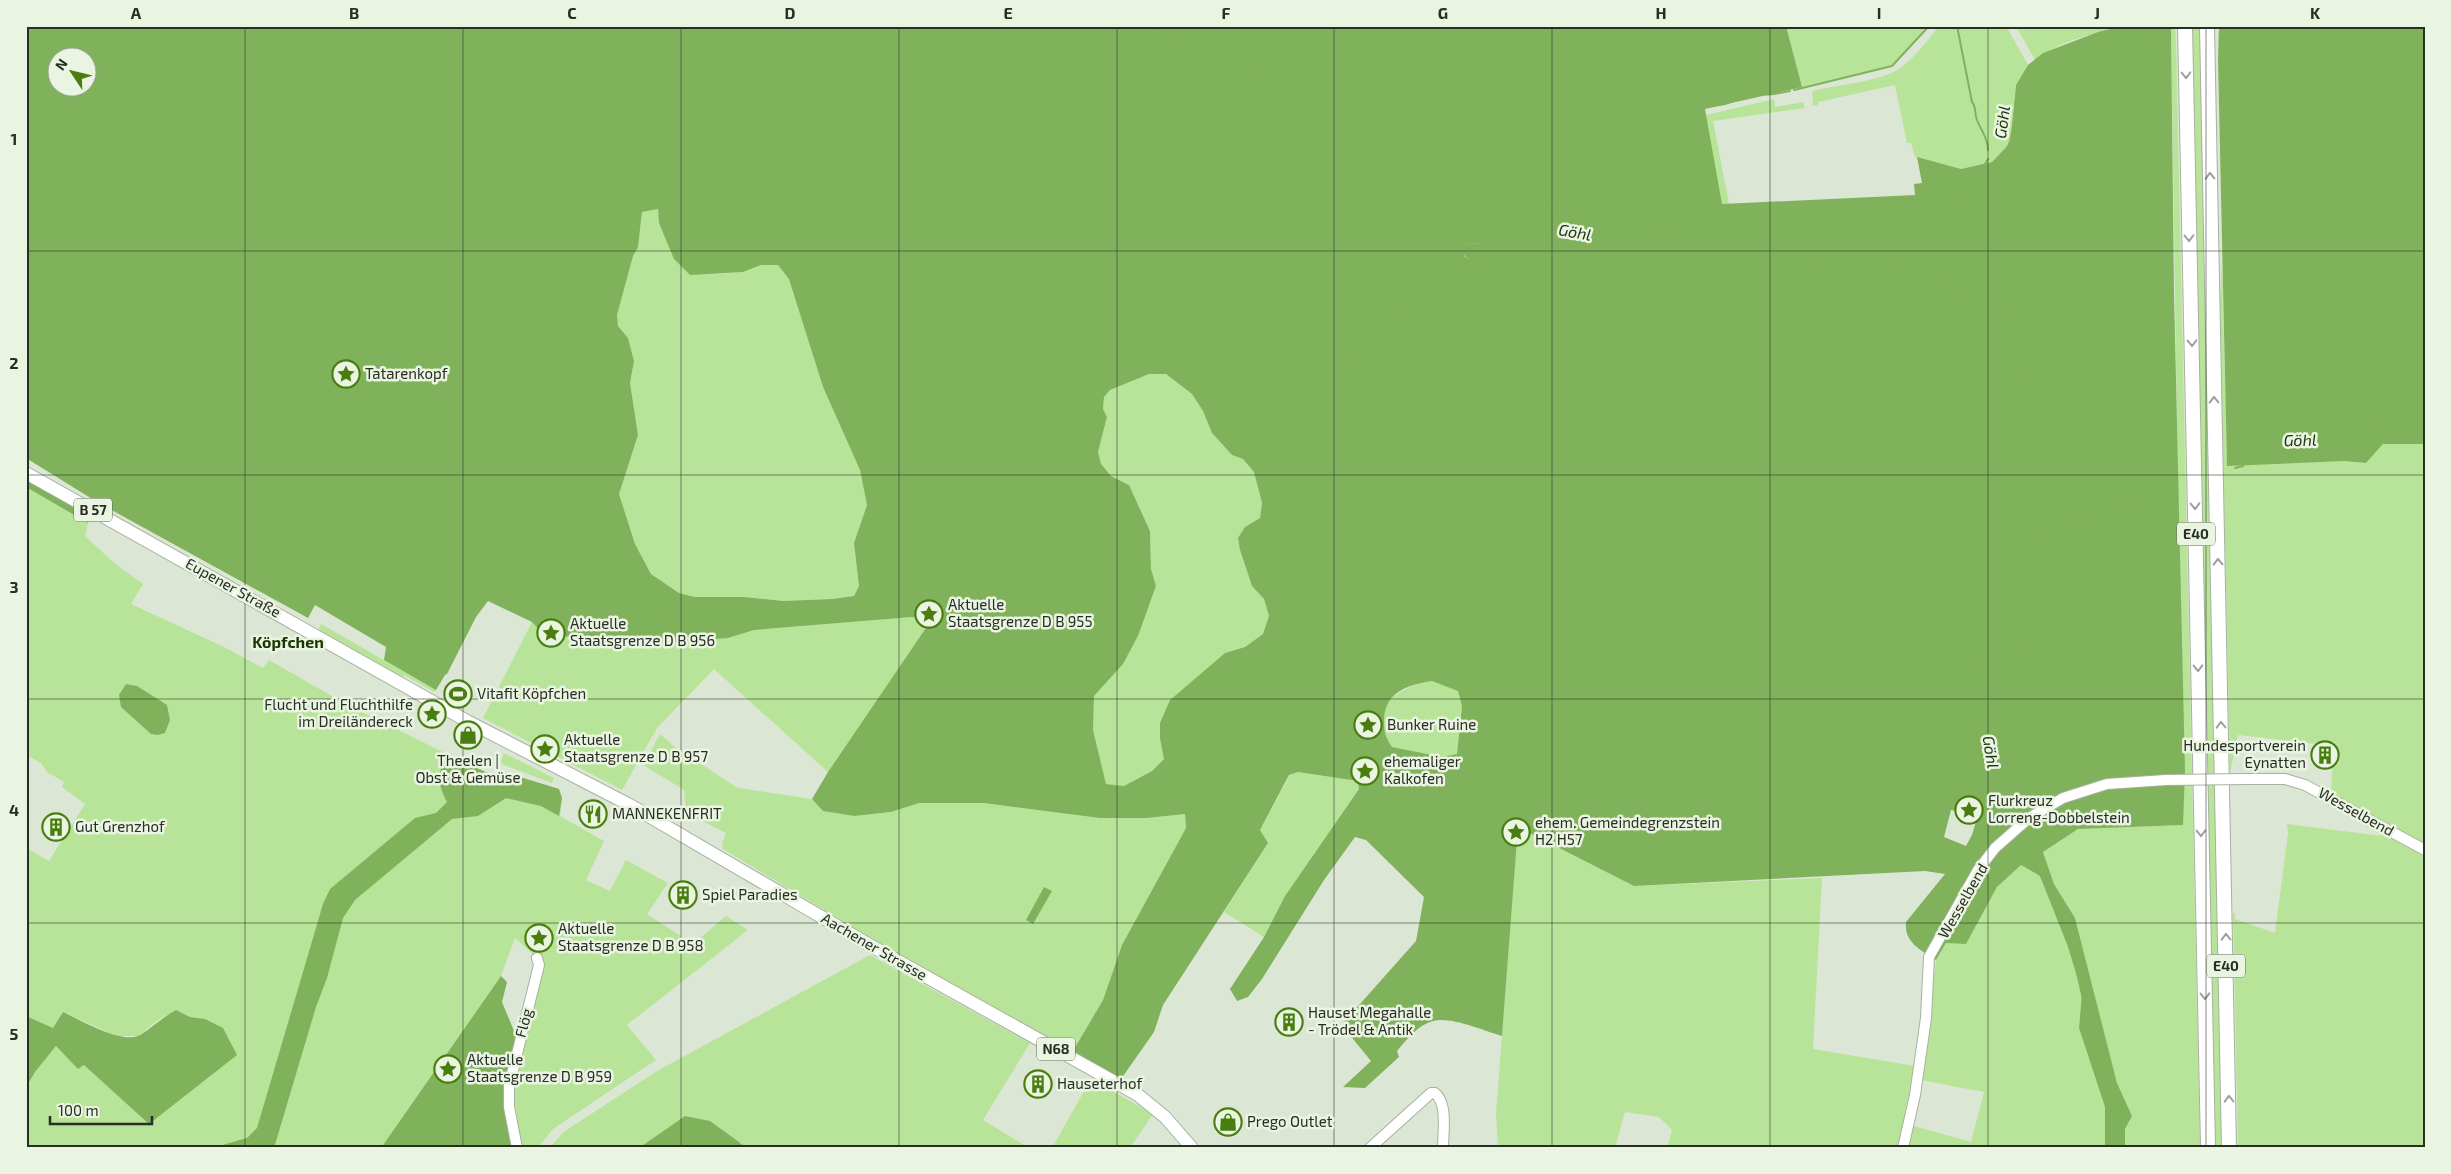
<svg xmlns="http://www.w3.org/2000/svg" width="2451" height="1174" font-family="'Exo 2',sans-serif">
  <rect width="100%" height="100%" fill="#dbe7d4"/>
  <g fill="#b8e499">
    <polygon points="1786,26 1927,26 1896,62 1887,67 1802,87"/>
    <path d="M 1939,26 L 2006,26 L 2028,65 L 2016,85 L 2011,142 L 1992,162 L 1961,169 L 1915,157 L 1911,143 L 1907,143 L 1895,85 L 1818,102 L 1818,105 L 1813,106 L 1812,91 C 1837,85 1878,82 1899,69 C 1915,58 1927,41 1939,26 Z"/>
    <path d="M 2016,26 L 2122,26 C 2095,33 2055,43 2035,60 Z"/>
    <polygon points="2171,26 2175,26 2176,40 2200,1148 2125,1148 2125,1129 2132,1116 2117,1083 2075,918 2054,884 2043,852 2078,829 2183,825"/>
    <polygon points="2190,26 2203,26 2226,1148 2212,1148"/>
    <polygon points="1774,99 1775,107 1803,102 1805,108 1713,121 1729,204 1721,204 1706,115"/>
    <polygon points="658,209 659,223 670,245 719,274 743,272 761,265 778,265 789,278 823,387 860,470 867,505 854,543 859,586 854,596 832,599 783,601 744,597 695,597 679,593 651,574 635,544 619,494 638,435 630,383 634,361 628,338 618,326 617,315 633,255 638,247 642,212"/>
    <polygon points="2222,258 2227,465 2344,461 2366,463 2383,443 2422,444 2425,442 2425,1148 2238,1148 2233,913 2235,913 2235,919 2275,933 2288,833 2287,824 2383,836 2330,805 2334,746 2238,735 2230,773 2220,300"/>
    <polygon points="1149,374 1166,374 1192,394 1203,411 1212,433 1232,455 1243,459 1254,472 1262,503 1260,518 1245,527 1240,550 1252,586 1264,599 1269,616 1263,634 1245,647 1225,653 1170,700 1160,739 1164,759 1152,771 1124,786 1106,784 1093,730 1094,696 1123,664 1138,636 1156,586 1151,569 1150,531 1129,485 1111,476 1101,464 1098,452 1107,417 1103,409 1104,397 1110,390"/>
    <polygon points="26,487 88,523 85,536 113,562 143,584 131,604 224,647 263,668 269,660 344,703 459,760 516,786 520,777 559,789 562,798 560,816 604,841 586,880 610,891 626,860 668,883 647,914 693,944 726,916 748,930 627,1025 656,1060 553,1129 538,1148 522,1148 512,1085 537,958 515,938 501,976 381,1148 26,1148 26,1087 35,1072 56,1046 78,1068 205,1019 190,1017 176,1010 158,1020 138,1036 117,1036 63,1012 53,1028 26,1016 26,848 49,861 85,804 62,787 64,782 47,772 41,763 26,755"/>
    <polygon points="912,617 932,619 828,772 714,669 657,728 622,790 483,718 532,622 540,631 728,638 754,630"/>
    <polygon points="321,624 436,690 434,692 404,675 400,678 321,632 319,629"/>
    <path d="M 1432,681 L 1459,691 L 1462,706 L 1457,754 L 1442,757 L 1392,747 C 1366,708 1395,688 1432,681 Z"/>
    <polygon points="660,734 676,748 738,788 812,799 823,811 854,816 891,812 919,803 984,803 1100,818 1147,818 1185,814 1186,828 1122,945 1103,1000 1073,1051 876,941 723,849 722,843 726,833 686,813 684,790 643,765"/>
    <polygon points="504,753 554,778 552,783 504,765 501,762"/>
    <polygon points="1298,772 1358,781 1359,789 1285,896 1264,937 1224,912 1268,843 1260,830 1290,775"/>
    <polygon points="1518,826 1634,886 1822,878 1813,1049 1915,1066 1898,1148 1667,1148 1672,1130 1659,1117 1625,1112 1615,1148 1498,1148 1496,1114"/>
    <polygon points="2021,865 2040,876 2068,947 2082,993 2079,1028 2105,1107 2105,1148 1916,1148 1909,1146 1914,1126 1971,1142 1984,1092 1921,1080 1936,960 1946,943 1966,944 1997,887"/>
    <polygon points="870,955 1030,1043 983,1120 1029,1148 747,1148 741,1143 647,1144 639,1148 549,1148 565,1131 657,1071"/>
    <polygon points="1091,1079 1153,1114 1130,1148 1052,1148"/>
  </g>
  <g fill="#80b15b" fill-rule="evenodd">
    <path d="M 26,26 L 1786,26 L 1802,87 L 1705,109 L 1722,204 L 1915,195 L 1914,184 L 1922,183 L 1917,157 L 1961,169 L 1992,162 L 2011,142 L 2016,85 L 2028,65 L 2043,53 L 2098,32 L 2122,26 L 2171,26 L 2174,294 L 2185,771 L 2183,825 L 2078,829 L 2043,852 L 2054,884 L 2075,918 L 2117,1083 L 2132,1116 L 2125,1129 L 2125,1148 L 2105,1148 L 2105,1107 L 2079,1028 L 2082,993 L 2068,947 L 2040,876 L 2021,865 L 1997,887 L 1966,944 L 1946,943 L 1936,960 C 1921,950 1904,943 1906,922 L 1945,874 L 1925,871 L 1634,886 L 1518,827 L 1502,1036 C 1485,1031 1450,1016 1433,1021 C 1418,1025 1406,1040 1397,1051 L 1399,1057 L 1365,1088 L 1343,1087 L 1371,1061 L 1344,1028 L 1344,1022 L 1416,941 L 1424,897 L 1366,840 L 1355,837 L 1324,880 L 1262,979 L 1248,997 L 1237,1001 L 1230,989 L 1264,937 L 1285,896 L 1359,789 L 1358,781 L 1298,772 L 1289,775 L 1260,830 L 1268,843 L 1163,1005 L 1154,1032 L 1121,1079 L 1073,1051 L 1103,1000 L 1122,945 L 1186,828 L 1185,814 L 1147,818 L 1100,818 L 984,803 L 919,803 L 891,812 L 854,816 L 823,811 L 812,799 L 828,772 L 932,619 L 912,617 L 754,630 L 728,638 L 661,643 L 598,643 L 540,631 L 532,622 L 488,601 L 476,617 L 447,674 L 445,675 L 436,690 L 384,660 L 386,647 L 315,605 L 308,618 L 97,502 L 26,458 ZM 58,58 L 88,58 L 88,88 L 58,88 ZM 658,209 L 659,223 L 674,259 L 690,275 L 743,272 L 761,265 L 778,265 L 789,279 L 823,387 L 860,470 L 867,505 L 854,543 L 859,586 L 854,596 L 832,599 L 783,601 L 744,597 L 695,597 L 679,593 L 651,574 L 635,544 L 619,494 L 638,435 L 630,383 L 634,361 L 628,338 L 618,326 L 617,315 L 633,256 L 638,247 L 642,212 ZM 1492,243 L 1502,248 L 1501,251 L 1470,260 L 1464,256 L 1465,244 ZM 1149,374 L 1166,374 L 1192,394 L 1203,411 L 1212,433 L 1232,455 L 1243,459 L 1254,472 L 1262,503 L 1260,518 L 1245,527 L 1238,538 L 1240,550 L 1252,586 L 1264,599 L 1269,616 L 1263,634 L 1245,647 L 1225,653 L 1170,700 L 1160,723 L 1160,739 L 1164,759 L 1152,771 L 1124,786 L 1106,784 L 1093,730 L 1094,696 L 1123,664 L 1138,636 L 1156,586 L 1151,569 L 1150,531 L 1129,485 L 1111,476 L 1101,464 L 1098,452 L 1107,417 L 1103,409 L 1104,397 L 1110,390 ZM 1432,681 L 1458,691 L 1462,706 L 1457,754 L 1442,757 L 1392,747 C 1386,738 1384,733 1384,722 C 1384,692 1407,685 1432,681 ZM 1951,810 L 1978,815 L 1972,835 L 1966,846 L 1944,837 Z"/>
    <polygon points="2219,26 2425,26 2425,442 2422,444 2383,444 2366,463 2344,461 2227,466 2218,60"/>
    <polygon points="26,478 91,514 88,523 26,487"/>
    <path d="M 447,754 L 516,786 L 520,777 L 559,789 L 562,798 L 559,816 L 541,806 L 506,798 L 478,816 L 452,819 L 355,900 L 343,918 L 327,978 L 316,1007 L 274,1148 L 212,1148 L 247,1138 L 257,1128 L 323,904 L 330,889 L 415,818 L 436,813 L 447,802 C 437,782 437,775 447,754 Z"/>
    <polygon points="1044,887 1052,891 1033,924 1026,920"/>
    <polygon points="501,976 507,982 502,1002 514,1031 519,1033 506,1085 514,1148 381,1148"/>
    <path d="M 176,1010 L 190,1017 L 205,1019 L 223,1028 L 237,1055 L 149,1124 L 84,1065 L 78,1069 L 56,1046 L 35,1072 L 26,1087 L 26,1016 L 53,1028 L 63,1012 C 80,1020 123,1045 140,1035 C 153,1027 163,1017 176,1010 Z"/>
    <polygon points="685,1116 710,1121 747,1148 639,1148"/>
  </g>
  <g fill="#81b15b">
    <polygon points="1481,243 1492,243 1503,246 1501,255 1492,259 1470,261 1462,253 1461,247 1465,244"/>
    <polygon points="681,611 686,617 690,629 686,635 664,636 661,630 666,615"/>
    <polygon points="126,684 137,686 167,705 170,720 165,733 158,735 151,734 121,707 119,695"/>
  </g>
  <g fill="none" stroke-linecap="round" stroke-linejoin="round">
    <g stroke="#81b15b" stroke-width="2">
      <path d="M 1154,26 C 1208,61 1273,79 1333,100"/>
      <path d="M 1703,26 C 1703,31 1702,37 1704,42 C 1710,60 1740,90 1759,94 C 1769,96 1780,93 1790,91"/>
      <path d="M 1957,26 L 1972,102 C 1977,108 1974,114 1977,120 C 1981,131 1988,137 1988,150"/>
      <polyline points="2038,63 2064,59 2107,43 2139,45 2158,40 2166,29"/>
      <polyline points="1794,90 1892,66 1929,26"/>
      <polyline points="1345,108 1379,135 1421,174 1445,191 1482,198 1506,199"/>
      <polyline points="1626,120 1725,104 1754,93"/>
      <path d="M 1983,169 C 2021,155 2010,119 2018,88 C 2019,81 2026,74 2029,68"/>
      <polyline points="1927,185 1967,197 1970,237 1960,256 1973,269 1969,279 1961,281 1957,289"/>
      <polyline points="1967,197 1988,159"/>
      <path d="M 2021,199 C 2010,240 2016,279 2016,321 L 2014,327 L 2043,497 L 2042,507 L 2033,515 L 2032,524 L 2041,531"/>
      <polyline points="1519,200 1528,204"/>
      <polyline points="1538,206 1575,212 1593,219 1623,224 1654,220 1666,223 1683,236"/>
      <path d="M 1511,251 L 1523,246 L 1538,248 L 1543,240 L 1568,239 L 1570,244 L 1594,250 L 1593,245 L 1602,241 L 1613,258 L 1634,250 L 1643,252 L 1645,237 L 1649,233 L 1668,241 L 1683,236 L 1684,248 L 1698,244 L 1703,237 C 1714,239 1721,244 1731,247 C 1742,251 1749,248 1759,255 L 1777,245 L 1788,252 L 1790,241 L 1806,245 L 1804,255 L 1822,260 L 1836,250 L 1839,246 L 1859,264 L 1892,266 L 1907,262 L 1932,271 L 1933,280 L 1938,286 L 1950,281 L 1965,298 L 1982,293 L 1987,297 L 1997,293 L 2006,310"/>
      <polyline points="1619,377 1637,370 1667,318 1687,300 1692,300 1705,283 1719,275 1733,263 1742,250"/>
      <polyline points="1254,379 1273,375 1308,382 1338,372 1361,344 1399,308 1427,275 1449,265 1462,253"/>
      <polyline points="1309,438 1322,425 1319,413 1322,408 1329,407 1335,400 1338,372"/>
      <polyline points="2349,451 2361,447 2364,430 2384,429 2401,438 2414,436 2419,425 2425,429"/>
      <path d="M 2235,468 L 2243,466 L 2247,459 L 2253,456 L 2260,460 C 2291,444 2308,448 2341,456 L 2343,454"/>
      <polyline points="2033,515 2008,543 1977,680 1975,716 1979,766 1983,778 1997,790 1998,800 2009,806 2026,803 2009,772 2024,690 2014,674 2033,632 2020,603 2020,591 2041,531"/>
      <polyline points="2041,531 2171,492"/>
      <polyline points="2027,850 2051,895 2072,949 2084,1004 2083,1027 2091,1036 2098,1068 2112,1103 2108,1116 2113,1148"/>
    </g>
    <g stroke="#a6b19f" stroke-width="12">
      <g id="minor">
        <polyline points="2246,779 2285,779 2305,785 2425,850"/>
        <polyline points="517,1148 509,1107 509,1086 539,965 537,958"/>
        <path d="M 1370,1148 L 1431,1093 L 1435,1093 C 1448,1104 1443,1132 1443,1148"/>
        <polyline points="1903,1148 1915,1095 1926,1018 1929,957 1978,870 1995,848 2029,818 2063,798 2107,784 2166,780"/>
      </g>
    </g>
    <g stroke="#a6b19f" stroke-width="14">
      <polyline id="major" points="26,473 467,721 628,804 873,947 1138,1095 1165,1117 1192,1148"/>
    </g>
    <g stroke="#a6b19f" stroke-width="16">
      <g id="highway">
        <polyline points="2185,26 2208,1148"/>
        <polyline points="2207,26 2229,1148"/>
      </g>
    </g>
    <use href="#minor" stroke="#fff" stroke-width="10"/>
    <use href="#major" stroke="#fff" stroke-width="12"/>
    <use href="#highway" stroke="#fff" stroke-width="14"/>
    <g stroke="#a6b19f" stroke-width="12" stroke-linecap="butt">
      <polyline id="minor-bridge" points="2166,780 2246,779"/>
    </g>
    <use href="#minor-bridge" stroke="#fff" stroke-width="10"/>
  </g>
  <defs><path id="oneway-chevron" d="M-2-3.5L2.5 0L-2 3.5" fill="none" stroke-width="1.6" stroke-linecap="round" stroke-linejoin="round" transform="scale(1.25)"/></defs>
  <g stroke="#9ea09d">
    <use href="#oneway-chevron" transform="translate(2186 75) rotate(89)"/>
    <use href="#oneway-chevron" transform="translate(2210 176) rotate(-91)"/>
    <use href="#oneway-chevron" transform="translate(2189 238) rotate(89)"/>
    <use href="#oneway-chevron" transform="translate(2192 343) rotate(89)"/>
    <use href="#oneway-chevron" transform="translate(2214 400) rotate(-91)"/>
    <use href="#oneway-chevron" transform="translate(2195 506) rotate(89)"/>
    <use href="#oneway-chevron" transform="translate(2218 562) rotate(-91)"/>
    <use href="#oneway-chevron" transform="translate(2198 668) rotate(89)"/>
    <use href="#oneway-chevron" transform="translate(2221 725) rotate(-91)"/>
    <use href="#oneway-chevron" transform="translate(2201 833) rotate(89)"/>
    <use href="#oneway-chevron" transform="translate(2226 937) rotate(-91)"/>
    <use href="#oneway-chevron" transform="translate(2205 996) rotate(89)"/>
    <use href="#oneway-chevron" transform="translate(2229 1099) rotate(-91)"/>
  </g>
  <path fill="none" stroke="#282d26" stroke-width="1" stroke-opacity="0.55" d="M 245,26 L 245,1148M 463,26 L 463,1148M 681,26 L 681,1148M 899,26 L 899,1148M 1117,26 L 1117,1148M 1334,26 L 1334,1148M 1552,26 L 1552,1148M 1770,26 L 1770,1148M 1988,26 L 1988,1148M 2206,26 L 2206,1148M 26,251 L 2425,251M 26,475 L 2425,475M 26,699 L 2425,699M 26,923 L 2425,923"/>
  <defs>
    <g id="sight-ring" transform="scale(1.4375)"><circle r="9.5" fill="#e9f4e1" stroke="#4a7d0f" stroke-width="1.5"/><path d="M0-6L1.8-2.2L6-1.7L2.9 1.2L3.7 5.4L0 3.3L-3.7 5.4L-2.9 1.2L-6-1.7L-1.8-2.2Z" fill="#4a7d0f"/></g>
    <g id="stadium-ring" transform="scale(1.4375)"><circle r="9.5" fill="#e9f4e1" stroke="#4a7d0f" stroke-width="1.5"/><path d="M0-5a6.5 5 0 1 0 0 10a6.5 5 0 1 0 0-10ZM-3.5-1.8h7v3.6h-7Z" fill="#4a7d0f"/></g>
    <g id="shop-ring" transform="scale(1.4375)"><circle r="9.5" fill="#e9f4e1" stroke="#4a7d0f" stroke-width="1.5"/><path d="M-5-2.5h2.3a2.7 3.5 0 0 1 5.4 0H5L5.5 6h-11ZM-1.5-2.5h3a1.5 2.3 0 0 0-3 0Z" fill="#4a7d0f"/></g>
    <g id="building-ring" transform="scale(1.4375)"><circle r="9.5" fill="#e9f4e1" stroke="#4a7d0f" stroke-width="1.5"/><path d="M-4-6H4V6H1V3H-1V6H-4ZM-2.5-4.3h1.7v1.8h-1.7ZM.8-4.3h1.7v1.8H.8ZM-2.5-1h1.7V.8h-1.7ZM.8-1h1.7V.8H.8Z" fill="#4a7d0f"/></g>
    <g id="restaurant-ring" transform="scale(1.4375)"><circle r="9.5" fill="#e9f4e1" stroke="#4a7d0f" stroke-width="1.5"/><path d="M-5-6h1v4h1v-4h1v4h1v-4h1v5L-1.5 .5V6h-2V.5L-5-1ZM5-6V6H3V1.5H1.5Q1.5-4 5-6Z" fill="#4a7d0f"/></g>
  </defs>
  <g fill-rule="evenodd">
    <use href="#sight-ring" x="346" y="374"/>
    <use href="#sight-ring" x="929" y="614"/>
    <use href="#sight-ring" x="551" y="633"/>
    <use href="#stadium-ring" x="458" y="694"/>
    <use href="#sight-ring" x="432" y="714"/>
    <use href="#sight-ring" x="1368" y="725"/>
    <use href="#shop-ring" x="468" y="735"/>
    <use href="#sight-ring" x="545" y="749"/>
    <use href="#building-ring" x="2325" y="755"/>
    <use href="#sight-ring" x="1365" y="771"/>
    <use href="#sight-ring" x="1969" y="810"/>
    <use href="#restaurant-ring" x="593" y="814"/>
    <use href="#building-ring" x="56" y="827"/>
    <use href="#sight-ring" x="1516" y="832"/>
    <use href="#building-ring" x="683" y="895"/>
    <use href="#sight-ring" x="539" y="938"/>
    <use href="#building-ring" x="1289" y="1022"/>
    <use href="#sight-ring" x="448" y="1069"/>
    <use href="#building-ring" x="1038" y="1084"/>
    <use href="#shop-ring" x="1228" y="1122"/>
  </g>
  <g text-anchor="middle" stroke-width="5" stroke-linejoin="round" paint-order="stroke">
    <g fill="#e9f4e1" stroke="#62695e" stroke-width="1">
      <rect x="74" y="498.5" width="38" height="23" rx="4"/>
      <rect x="2177" y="522.5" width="38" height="23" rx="4"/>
      <rect x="2207" y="954.5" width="38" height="23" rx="4"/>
      <rect x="1037" y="1037.5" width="38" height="23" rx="4"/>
    </g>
    <g font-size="14" font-weight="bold" fill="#282d26">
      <text x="93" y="515">B 57</text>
      <text x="2196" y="539">E40</text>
      <text x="2226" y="971">E40</text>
      <text x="1056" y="1054">N68</text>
    </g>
    <g font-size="15" fill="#282d26" stroke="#e9f4e1" text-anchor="start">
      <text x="365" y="379">Tatarenkopf</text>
      <text x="948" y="610">Aktuelle<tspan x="948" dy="17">Staatsgrenze D B 955</tspan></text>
      <text x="570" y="629">Aktuelle<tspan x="570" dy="17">Staatsgrenze D B 956</tspan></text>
      <text x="477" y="699">Vitafit Köpfchen</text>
      <text x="413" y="710" text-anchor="end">Flucht und Fluchthilfe<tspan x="413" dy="17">im Dreiländereck</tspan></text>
      <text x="1387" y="730">Bunker Ruine</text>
      <text x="564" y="745">Aktuelle<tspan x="564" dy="17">Staatsgrenze D B 957</tspan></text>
      <text x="2306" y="751" text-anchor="end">Hundesportverein<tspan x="2306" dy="17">Eynatten</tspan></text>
      <text x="468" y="766" text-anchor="middle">Theelen |<tspan x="468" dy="17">Obst &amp; Gemüse</tspan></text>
      <text x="1384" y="767">ehemaliger<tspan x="1384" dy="17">Kalkofen</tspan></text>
      <text x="1988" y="806">Flurkreuz<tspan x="1988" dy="17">Lorreng-Dobbelstein</tspan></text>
      <text x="612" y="819">MANNEKENFRIT</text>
      <text x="1535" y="828">ehem. Gemeindegrenzstein<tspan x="1535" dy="17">H2 H57</tspan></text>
      <text x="75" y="832">Gut Grenzhof</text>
      <text x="702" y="900">Spiel Paradies</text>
      <text x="558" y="934">Aktuelle<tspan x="558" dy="17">Staatsgrenze D B 958</tspan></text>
      <text x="1308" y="1018">Hauset Megahalle<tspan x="1308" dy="17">- Trödel &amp; Antik</tspan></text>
      <text x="467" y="1065">Aktuelle<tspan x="467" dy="17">Staatsgrenze D B 959</tspan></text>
      <text x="1057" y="1089">Hauseterhof</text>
      <text x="1247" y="1127">Prego Outlet</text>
    </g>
    <g font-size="15" fill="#282d26" stroke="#e9f4e1">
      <text transform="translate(233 588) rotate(29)" y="5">Eupener Straße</text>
      <text transform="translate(2356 812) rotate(29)" y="5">Wesselbend</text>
      <text transform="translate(1963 901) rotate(-60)" y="5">Wesselbend</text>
      <text transform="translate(874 947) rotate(30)" y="5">Aachener Strasse</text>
      <text transform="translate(524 1023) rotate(-75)" y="5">Flög</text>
    </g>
    <g font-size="16" font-style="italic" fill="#223512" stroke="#e9f4e1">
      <text transform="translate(2002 122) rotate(-82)" y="6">Göhl</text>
      <text transform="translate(1575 232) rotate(10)" y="6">Göhl</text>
      <text transform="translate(2300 440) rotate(-1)" y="6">Göhl</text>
      <text transform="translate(1991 752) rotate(81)" y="6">Göhl</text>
    </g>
    <g font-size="16" font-weight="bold" fill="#1b3402" stroke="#e9f4e1">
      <text x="288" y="648">Köpfchen</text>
    </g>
  </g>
  <rect width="2451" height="1174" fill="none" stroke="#e9f4e1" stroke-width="55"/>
  <g transform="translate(72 72) rotate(305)"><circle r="24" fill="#e9f4e1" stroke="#9ca496"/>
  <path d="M0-4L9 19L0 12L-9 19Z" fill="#4a7d0f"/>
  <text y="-8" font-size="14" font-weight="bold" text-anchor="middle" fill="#282d26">N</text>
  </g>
  <path d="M50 1116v8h102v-8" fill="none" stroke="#282d26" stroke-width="2.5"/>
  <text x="58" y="1116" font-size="15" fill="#282d26" stroke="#e9f4e1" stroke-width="4" paint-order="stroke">100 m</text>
  <rect x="28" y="28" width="2396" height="1118" fill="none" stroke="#282d26" stroke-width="2"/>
  <g font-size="16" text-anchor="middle" font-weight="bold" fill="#282d26">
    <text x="136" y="19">A</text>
    <text x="354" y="19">B</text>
    <text x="572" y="19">C</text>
    <text x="790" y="19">D</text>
    <text x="1008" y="19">E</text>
    <text x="1226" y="19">F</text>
    <text x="1443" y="19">G</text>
    <text x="1661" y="19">H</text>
    <text x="1879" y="19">I</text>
    <text x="2097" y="19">J</text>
    <text x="2315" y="19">K</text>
    <text x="14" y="145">1</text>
    <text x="14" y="369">2</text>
    <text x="14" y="593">3</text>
    <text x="14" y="816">4</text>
    <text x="14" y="1040">5</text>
  </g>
</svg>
